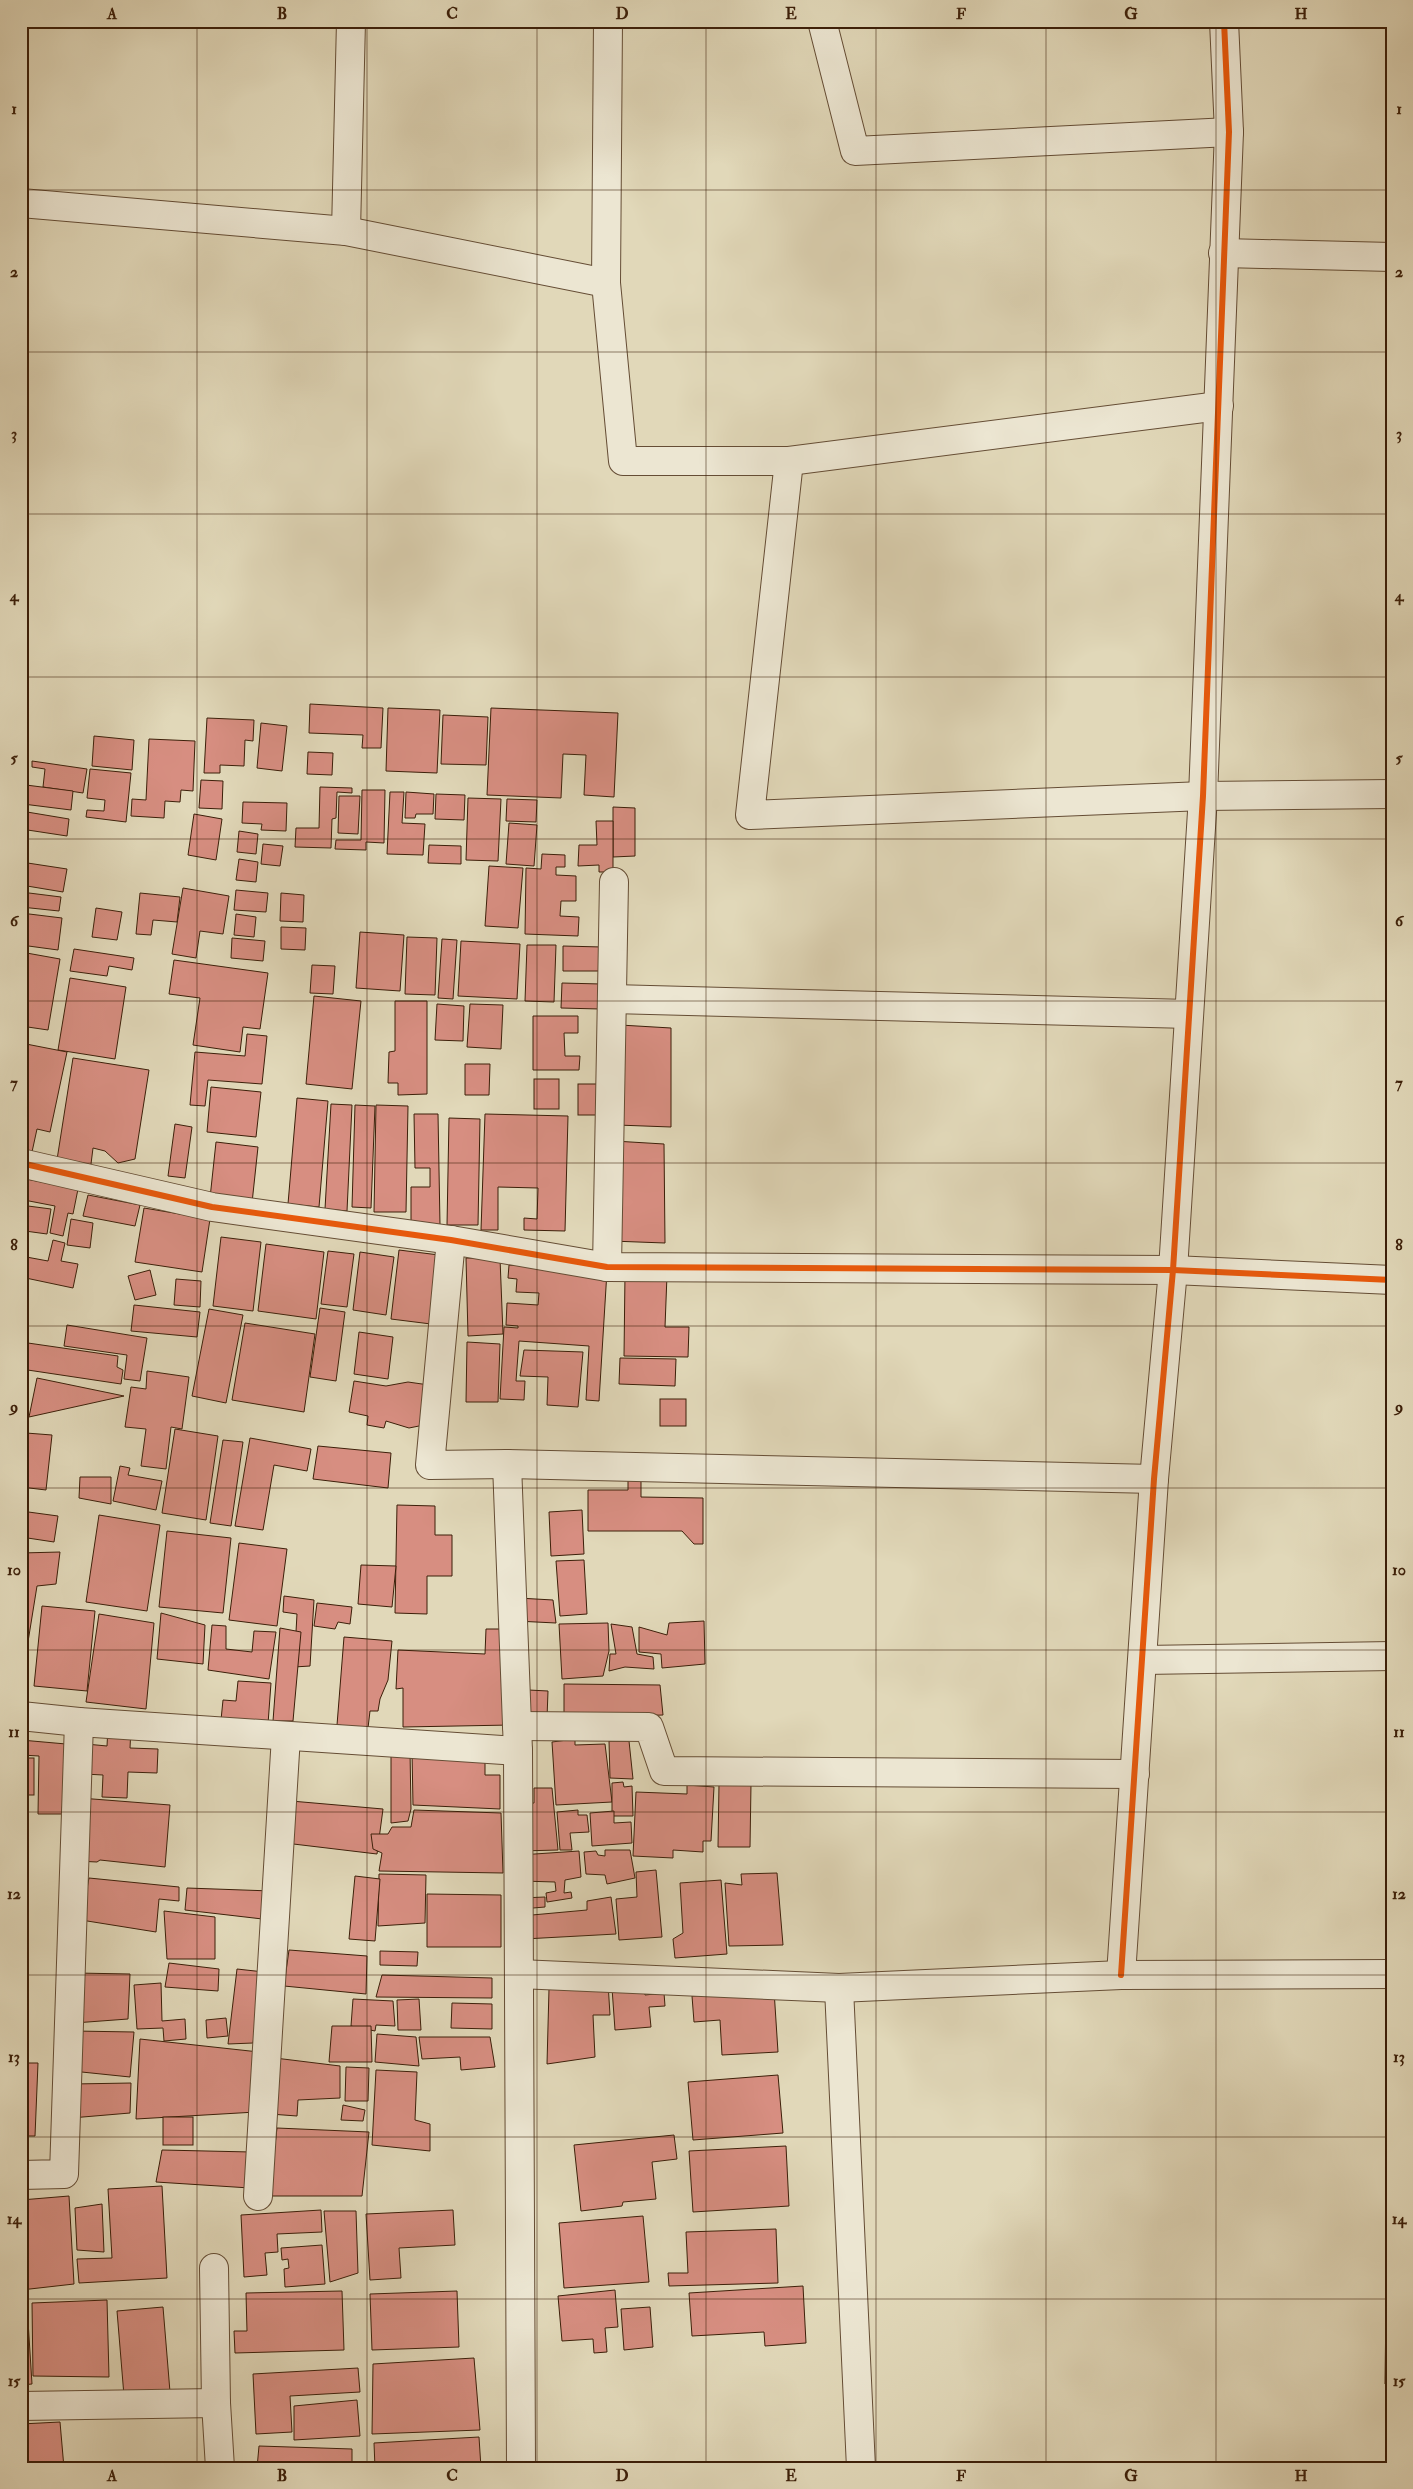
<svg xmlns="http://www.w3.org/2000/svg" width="1413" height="2489" font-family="'IM FELL Double Pica',serif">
  <rect width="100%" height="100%" fill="#e1d8b9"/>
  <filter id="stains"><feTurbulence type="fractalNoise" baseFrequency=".004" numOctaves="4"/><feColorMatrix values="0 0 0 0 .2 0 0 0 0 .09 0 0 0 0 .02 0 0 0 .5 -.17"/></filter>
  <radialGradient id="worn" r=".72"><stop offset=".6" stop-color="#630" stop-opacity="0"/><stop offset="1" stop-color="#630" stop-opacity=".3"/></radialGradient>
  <g fill="#d78e81" stroke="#3c1f09">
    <polygon points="310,704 383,708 381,748 362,748 363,735 309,733"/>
    <polygon points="388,708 440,710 437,773 386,771"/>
    <polygon points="491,708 618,713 614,797 584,795 586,755 563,754 561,798 487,795"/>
    <polygon points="443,715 488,717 486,765 441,764"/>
    <polygon points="207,718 254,720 253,741 245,740 244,766 220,765 220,773 204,773"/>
    <polygon points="261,723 287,726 282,771 257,768"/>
    <polygon points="94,736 134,740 132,770 92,766"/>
    <polygon points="149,739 195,741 193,791 181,790 180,802 165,801 164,818 131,816 132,799 146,800"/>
    <polygon points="308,752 333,753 332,775 307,774"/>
    <polygon points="32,761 87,769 83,793 43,787 45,769 32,767"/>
    <polygon points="90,769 131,773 126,822 86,817 87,810 104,811 105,800 87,798"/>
    <polygon points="201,780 223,781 222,809 199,808"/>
    <polygon points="26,785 73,791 71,810 23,804"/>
    <polygon points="320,787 352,788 352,793 337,792 336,818 332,819 331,848 295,847 296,828 319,828"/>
    <polygon points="362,790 385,790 384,843 366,842 366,850 335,849 336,840 361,840"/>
    <polygon points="390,792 404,792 402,823 425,824 423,855 387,854"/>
    <polygon points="406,792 434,794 433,814 416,814 415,818 405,818"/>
    <polygon points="436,794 465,795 464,820 435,819"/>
    <polygon points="339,796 360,796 358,834 338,833"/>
    <polygon points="468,798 501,799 498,861 466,860"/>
    <polygon points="507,799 537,800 536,822 506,821"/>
    <polygon points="243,802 287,803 286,831 261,830 262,824 242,823"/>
    <polygon points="613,807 635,808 635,856 613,857"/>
    <polygon points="21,811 69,819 67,836 21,829"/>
    <polygon points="194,814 222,819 216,860 188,855"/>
    <polygon points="596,821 613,821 613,872 599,872 599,865 578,866 579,845 597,845"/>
    <polygon points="509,823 537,825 534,866 506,864"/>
    <polygon points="239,831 258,834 256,854 237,852"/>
    <polygon points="263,844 283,846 280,866 261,864"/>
    <polygon points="429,845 461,846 461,864 428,863"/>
    <polygon points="542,854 565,855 565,867 556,867 556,875 576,876 576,901 561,901 560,916 579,917 578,936 525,934 526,868 541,869"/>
    <polygon points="239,859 258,862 256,882 236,880"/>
    <polygon points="21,862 67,869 63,892 21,885"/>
    <polygon points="489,866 523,868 518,928 485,926"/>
    <polygon points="183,888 229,896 223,934 200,931 196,958 172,954"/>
    <polygon points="236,890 268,893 266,912 234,910"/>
    <polygon points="21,892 61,897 59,911 21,907"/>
    <polygon points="140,893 180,897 177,922 153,920 151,935 136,934"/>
    <polygon points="281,893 304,895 303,922 280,921"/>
    <polygon points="96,908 122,912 117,940 92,937"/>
    <polygon points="21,913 62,918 58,950 21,945"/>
    <polygon points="236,914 256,917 254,937 234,935"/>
    <polygon points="281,927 306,928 305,950 281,949"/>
    <polygon points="360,932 404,935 400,991 356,988"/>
    <polygon points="407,937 437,938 435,995 405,994"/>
    <polygon points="232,938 265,941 263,961 231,958"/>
    <polygon points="442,939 457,940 453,999 438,998"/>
    <polygon points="461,941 520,944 517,999 458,996"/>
    <polygon points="527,945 556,945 554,1002 525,1001"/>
    <polygon points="563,946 602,947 601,971 563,971"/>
    <polygon points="74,949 134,958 132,970 109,966 107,976 70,971"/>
    <polygon points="21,952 60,959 48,1030 21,1026"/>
    <polygon points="174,960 268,973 260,1029 243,1027 240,1052 193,1045 200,998 169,994"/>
    <polygon points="312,965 335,966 333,994 310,993"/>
    <polygon points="70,978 126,987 115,1059 58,1050"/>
    <polygon points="562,983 601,984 600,1009 561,1008"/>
    <polygon points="314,996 361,1001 352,1089 306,1084"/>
    <polygon points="395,1001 427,1001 427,1094 398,1095 398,1083 388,1083 389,1052 395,1051"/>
    <polygon points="437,1004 464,1006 463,1041 435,1040"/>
    <polygon points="470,1004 503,1005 501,1049 467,1047"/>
    <polygon points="533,1016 578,1016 578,1033 564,1033 565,1056 580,1056 579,1070 533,1070"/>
    <polygon points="620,1025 671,1028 671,1127 617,1125"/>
    <polygon points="247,1034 267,1036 262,1084 208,1080 205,1106 190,1105 195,1052 245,1056"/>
    <polygon points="21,1043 67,1052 50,1132 37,1129 32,1152 21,1149"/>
    <polygon points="73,1058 149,1070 135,1159 118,1163 105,1151 93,1148 90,1172 56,1166"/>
    <polygon points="465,1064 490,1064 489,1095 465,1095"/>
    <rect x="534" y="1079" width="25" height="30"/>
    <rect x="578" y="1084" width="24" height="31"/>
    <polygon points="211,1087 261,1092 256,1137 207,1132"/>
    <polygon points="297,1098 328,1101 319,1207 288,1204"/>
    <polygon points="331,1104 352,1105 347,1211 325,1209"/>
    <polygon points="355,1105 375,1106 371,1208 352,1207"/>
    <polygon points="376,1105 408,1106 406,1212 374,1212"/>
    <polygon points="414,1114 438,1114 440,1225 411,1225 411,1187 430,1187 430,1168 415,1168"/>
    <polygon points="485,1114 568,1116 565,1231 524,1230 524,1218 537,1219 538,1188 498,1187 498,1230 481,1230"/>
    <polygon points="449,1118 480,1119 478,1225 447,1225"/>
    <polygon points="175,1124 192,1127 185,1178 168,1176"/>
    <polygon points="614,1141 664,1144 665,1243 611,1241"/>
    <polygon points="216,1142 258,1147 252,1203 210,1198"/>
    <polygon points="21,1178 78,1189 73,1214 68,1213 63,1236 50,1233 55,1206 24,1200 21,1215"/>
    <polygon points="88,1195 140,1205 135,1226 83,1216"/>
    <polygon points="28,1206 51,1209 47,1234 25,1231"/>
    <polygon points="144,1208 210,1219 202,1272 135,1262"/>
    <polygon points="71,1219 93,1223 90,1248 67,1245"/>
    <polygon points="221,1237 261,1242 253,1311 213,1306"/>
    <polygon points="53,1240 65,1243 61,1261 78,1264 73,1288 21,1277 21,1256 48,1261"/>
    <polygon points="266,1244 324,1252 316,1319 258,1311"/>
    <polygon points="399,1250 439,1255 431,1324 391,1319"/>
    <polygon points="328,1251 354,1254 347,1307 321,1304"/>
    <polygon points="360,1252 394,1257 386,1315 353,1310"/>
    <polygon points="466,1258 500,1258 503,1334 468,1336"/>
    <polygon points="509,1265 607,1271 599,1401 586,1400 589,1346 519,1341 516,1381 525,1381 524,1400 500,1399 504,1327 518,1328 518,1326 506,1325 507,1303 538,1305 539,1293 516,1292 517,1279 508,1278"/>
    <polygon points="150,1270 156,1295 135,1300 128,1276"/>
    <polygon points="625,1274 667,1275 665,1327 689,1327 688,1357 624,1356"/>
    <polygon points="176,1279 201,1281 200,1307 174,1305"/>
    <polygon points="134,1305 200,1312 197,1337 131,1331"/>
    <polygon points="320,1308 345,1312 336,1381 310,1377"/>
    <polygon points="209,1309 243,1315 226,1403 192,1396"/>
    <polygon points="245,1323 315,1334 304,1412 232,1400"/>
    <polygon points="67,1325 147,1338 140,1381 124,1379 127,1355 64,1346"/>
    <polygon points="359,1332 393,1337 388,1379 354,1374"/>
    <polygon points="21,1342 118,1356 117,1367 123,1370 121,1384 21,1369"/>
    <polygon points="467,1342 500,1344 498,1402 466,1402"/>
    <polygon points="524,1350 583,1352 578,1407 547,1405 548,1377 520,1376"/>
    <polygon points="620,1358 676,1359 675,1386 619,1384"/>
    <polygon points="147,1371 189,1377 182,1429 171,1427 166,1469 141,1466 146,1429 125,1427 131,1387 146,1389"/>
    <polygon points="37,1378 124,1396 29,1417"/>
    <polygon points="354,1381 386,1386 408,1382 429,1385 424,1425 409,1428 386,1421 384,1428 367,1425 368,1416 349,1412"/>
    <rect x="660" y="1399" width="26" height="27"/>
    <polygon points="175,1429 218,1436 206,1520 162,1513"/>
    <polygon points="26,1433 52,1435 46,1490 21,1487 21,1462"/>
    <polygon points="250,1438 311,1449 307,1471 274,1465 263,1530 235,1526"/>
    <polygon points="223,1440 243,1442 231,1526 210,1523"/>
    <polygon points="318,1446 391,1453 388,1488 313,1479"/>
    <polygon points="120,1466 130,1468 128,1475 162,1481 156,1510 113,1501"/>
    <polygon points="628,1476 641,1476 641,1497 703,1498 703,1544 694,1544 682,1531 588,1531 588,1490 628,1490"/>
    <polygon points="80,1477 111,1477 111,1504 79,1498"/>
    <polygon points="397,1505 435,1506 435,1535 452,1535 452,1576 427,1576 427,1614 395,1613"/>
    <polygon points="582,1510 584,1554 551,1556 549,1512"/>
    <polygon points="21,1511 58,1516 54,1542 21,1537"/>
    <polygon points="99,1515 160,1525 147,1611 86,1602"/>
    <polygon points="167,1531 231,1538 223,1613 159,1607"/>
    <polygon points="239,1543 287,1549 277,1626 229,1620"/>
    <polygon points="60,1552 56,1584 37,1586 27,1648 21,1647 21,1553"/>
    <polygon points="584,1560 587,1614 560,1616 556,1561"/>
    <polygon points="361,1565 396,1566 392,1607 358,1604"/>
    <polygon points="284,1596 314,1600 310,1666 294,1667 297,1614 283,1612"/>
    <polygon points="518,1598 553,1600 556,1623 516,1621"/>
    <polygon points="317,1603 352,1607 350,1624 338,1622 335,1629 314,1626"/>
    <polygon points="42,1606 95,1611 87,1691 34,1686"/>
    <polygon points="161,1613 205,1625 203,1664 157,1659"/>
    <polygon points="99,1614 154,1623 146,1709 86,1702"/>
    <polygon points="704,1621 705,1664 662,1668 661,1654 639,1652 639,1627 667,1635 669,1623"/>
    <polygon points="608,1623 609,1651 603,1676 562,1679 559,1624"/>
    <polygon points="611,1624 632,1627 637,1654 653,1657 654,1669 625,1667 609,1671 610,1654 616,1654"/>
    <polygon points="212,1625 226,1626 226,1649 252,1652 254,1631 276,1632 269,1679 208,1670"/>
    <polygon points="280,1628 301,1632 293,1721 273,1721"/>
    <polygon points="486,1629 506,1629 511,1725 403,1727 403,1688 396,1689 398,1650 485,1654"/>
    <polygon points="344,1637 392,1641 388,1680 380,1699 378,1711 370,1711 368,1728 337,1725"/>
    <polygon points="238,1681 271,1683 268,1724 221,1720 223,1700 236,1701"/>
    <polygon points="564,1684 660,1685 663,1715 564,1718"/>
    <polygon points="509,1689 548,1691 547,1718 510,1717"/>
    <polygon points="108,1727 131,1728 130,1748 158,1749 157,1773 128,1772 127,1798 102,1797 103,1775 84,1774 86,1744 107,1746"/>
    <polygon points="575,1739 575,1745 605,1744 612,1802 556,1805 552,1742"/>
    <polygon points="21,1740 66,1744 62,1814 38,1814 39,1756 21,1755"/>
    <polygon points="609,1741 629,1741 633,1779 610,1778"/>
    <polygon points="391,1751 410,1751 411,1809 408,1821 391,1823"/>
    <polygon points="412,1752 485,1753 485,1775 500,1775 500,1809 413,1805"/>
    <rect x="21" y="1758" width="13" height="37"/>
    <polygon points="623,1782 624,1787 632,1786 633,1816 612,1816 612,1783"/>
    <polygon points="719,1784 751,1784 750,1847 718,1847"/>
    <polygon points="687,1785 714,1787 711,1841 703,1841 703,1852 673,1850 673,1858 633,1856 636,1792 687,1794"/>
    <polygon points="534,1788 552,1788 558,1850 521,1851 521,1804 534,1803"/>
    <polygon points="80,1798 170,1805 165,1867 100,1860 97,1862 76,1861"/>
    <polygon points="291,1801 383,1809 377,1854 285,1843"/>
    <polygon points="414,1810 501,1813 503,1873 379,1871 382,1853 373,1849 371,1834 388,1834 392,1827 411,1827"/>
    <polygon points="578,1810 578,1815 587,1815 589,1832 570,1833 572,1850 560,1850 557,1812"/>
    <polygon points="614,1811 614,1823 631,1822 632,1843 592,1846 590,1813"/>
    <polygon points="605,1850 630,1850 635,1878 607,1884 605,1875 586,1874 584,1852 596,1851 598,1855 605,1856"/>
    <polygon points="579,1851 581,1877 565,1880 564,1893 571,1892 572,1898 547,1902 546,1893 556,1891 555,1882 521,1881 520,1855"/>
    <polygon points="656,1870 662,1937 619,1940 616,1899 637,1897 636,1872"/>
    <polygon points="777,1873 783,1945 729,1946 725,1883 742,1885 741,1874"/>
    <polygon points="379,1874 426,1875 425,1923 378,1926"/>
    <polygon points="355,1876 380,1879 375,1941 349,1939"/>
    <polygon points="89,1878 179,1887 179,1901 159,1899 156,1932 81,1920"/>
    <polygon points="721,1880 727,1954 675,1958 673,1939 683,1933 680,1883"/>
    <polygon points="187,1888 271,1891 271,1920 185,1910"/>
    <polygon points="427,1894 501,1895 501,1947 427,1947"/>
    <polygon points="545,1897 545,1907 521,1909 521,1898"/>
    <polygon points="611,1897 616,1934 524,1939 521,1916 587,1910 587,1901"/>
    <polygon points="164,1911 215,1917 215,1959 167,1959"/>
    <polygon points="289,1950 367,1956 366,1994 284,1986"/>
    <polygon points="380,1951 418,1952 417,1966 380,1965"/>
    <polygon points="169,1963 219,1969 218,1991 165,1987"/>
    <polygon points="237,1969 264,1972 253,2043 228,2044"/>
    <polygon points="76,1973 130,1974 128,2019 74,2023"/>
    <polygon points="382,1975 492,1978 492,1998 376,1997"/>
    <polygon points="161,1983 162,2021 185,2019 186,2039 164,2041 163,2028 137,2029 134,1985"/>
    <polygon points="608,1983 610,2015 593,2015 595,2057 547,2064 549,1989"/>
    <polygon points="644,1986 645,1995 664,1993 665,2006 649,2007 651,2027 615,2030 612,1988"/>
    <polygon points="774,1990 778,2052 722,2055 720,2020 694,2022 692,1996"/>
    <polygon points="353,1999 393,2001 395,2026 376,2025 375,2031 351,2026"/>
    <polygon points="419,1999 421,2030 398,2030 397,2000"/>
    <polygon points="452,2003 492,2004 492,2029 451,2028"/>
    <polygon points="226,2018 228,2036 207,2038 206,2020"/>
    <polygon points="332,2026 371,2026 372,2062 329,2062"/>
    <polygon points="74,2031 134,2032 130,2077 72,2071"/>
    <polygon points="377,2034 416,2037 419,2066 375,2062"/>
    <polygon points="419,2037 490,2037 495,2067 461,2070 460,2057 422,2059"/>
    <polygon points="140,2039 259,2052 256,2112 136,2119"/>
    <polygon points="275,2058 340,2066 340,2098 298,2100 297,2116 270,2114"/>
    <polygon points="21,2063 38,2063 35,2136 21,2136"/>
    <polygon points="346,2067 369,2068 368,2101 345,2101"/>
    <polygon points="376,2070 417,2072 415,2120 430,2124 430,2151 372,2145"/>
    <polygon points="778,2075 783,2133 693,2140 688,2082"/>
    <polygon points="131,2083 130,2113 71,2118 73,2084"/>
    <polygon points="343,2105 365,2110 363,2121 341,2120"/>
    <rect x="163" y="2117" width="30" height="28"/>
    <polygon points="277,2128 369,2132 362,2196 269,2196"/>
    <polygon points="674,2135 677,2159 652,2162 656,2199 623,2202 622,2206 581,2211 574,2145"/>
    <polygon points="1388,2142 1392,2142 1392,2385 1385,2384"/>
    <polygon points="786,2146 789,2206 693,2212 689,2151"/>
    <polygon points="162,2150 251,2152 250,2188 156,2182"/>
    <polygon points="162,2186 167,2278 79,2283 77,2259 112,2258 108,2189"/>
    <polygon points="69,2196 74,2284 21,2290 21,2200"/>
    <polygon points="102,2204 104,2252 77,2250 75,2208"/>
    <polygon points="321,2210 322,2232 277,2234 278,2252 265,2253 267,2275 244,2277 241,2215"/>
    <polygon points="453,2210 455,2245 399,2248 401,2278 370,2280 366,2214"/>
    <polygon points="324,2211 356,2211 358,2273 330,2282"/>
    <polygon points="643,2216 649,2282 564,2288 559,2223"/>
    <polygon points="776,2229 778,2283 669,2286 668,2273 688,2273 686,2232"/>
    <polygon points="322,2245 325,2284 285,2287 284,2269 289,2268 288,2259 282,2260 281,2248"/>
    <polygon points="803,2286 806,2343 765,2346 764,2332 692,2336 689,2293"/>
    <polygon points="615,2290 618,2327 605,2328 607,2352 594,2353 593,2339 562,2341 558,2296"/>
    <polygon points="342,2291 344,2350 235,2353 234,2331 247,2331 246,2293"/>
    <polygon points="457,2291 459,2347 372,2350 370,2294"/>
    <polygon points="107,2300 109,2377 33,2376 32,2303"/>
    <polygon points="21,2305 27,2305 32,2384 21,2385"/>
    <polygon points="163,2307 170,2392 124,2396 117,2311"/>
    <polygon points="650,2307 653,2347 624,2350 621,2309"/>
    <polygon points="474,2358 480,2430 372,2434 373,2364"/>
    <polygon points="358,2368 360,2392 290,2396 292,2432 256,2434 253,2374"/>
    <polygon points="357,2400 360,2436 294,2440 294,2406"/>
    <polygon points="60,2422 64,2468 21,2468 21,2424"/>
    <polygon points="479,2437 481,2468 375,2468 374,2443"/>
    <polygon points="259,2446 352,2449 352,2468 257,2468"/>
  </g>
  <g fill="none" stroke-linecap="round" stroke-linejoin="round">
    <g stroke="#654d35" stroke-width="30">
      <g id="street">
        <polyline points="822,21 855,151 1229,132"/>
        <polyline points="21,203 346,231 606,283 623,461 789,461 1219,406"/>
        <polyline points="346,231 351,21"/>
        <polyline points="1223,253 1392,257"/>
        <polyline points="606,283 608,21"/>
        <polyline points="789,461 750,815 1203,796 1392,794"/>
        <polyline points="612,999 1189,1014"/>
        <polyline points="21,1163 212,1207 451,1240 607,1267 1173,1270 1392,1280"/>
        <polyline points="451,1240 430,1465 507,1464 1154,1479"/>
        <polyline points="607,1267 614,882"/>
        <polyline points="507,1464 518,1751 521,2468"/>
        <polyline points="1143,1660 1392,1656"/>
        <polyline points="21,1716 79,1722 518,1751"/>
        <polyline points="517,1726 649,1727 664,1771 1135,1774"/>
        <polyline points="519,1974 839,1988 1121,1975 1392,1974"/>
        <polyline points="1121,1975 1154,1479 1173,1270 1203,796 1229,132 1224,21"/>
        <polyline points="839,1988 861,2468"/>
        <polyline points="21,2175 64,2174 79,1722"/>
        <polyline points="258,2196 286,1736"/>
        <polyline points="214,2268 216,2403 220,2468"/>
        <polyline points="21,2406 216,2403"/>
      </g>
    </g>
    <use href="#street" stroke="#ece6d2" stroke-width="28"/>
    <g stroke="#ece6d2" stroke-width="9">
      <g id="cycleway">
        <polyline points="21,1163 212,1207 451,1240 607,1267 1173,1270 1392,1280"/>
        <polyline points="1121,1975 1154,1479 1173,1270 1203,796 1229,132 1224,21"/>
      </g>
    </g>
    <use href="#cycleway" stroke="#e8590c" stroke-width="6"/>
  </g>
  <path fill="none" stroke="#3c1f09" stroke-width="1" stroke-opacity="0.55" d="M 197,21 L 197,2468M 367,21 L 367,2468M 537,21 L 537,2468M 706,21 L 706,2468M 876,21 L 876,2468M 1046,21 L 1046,2468M 1216,21 L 1216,2468M 21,190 L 1392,190M 21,352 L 1392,352M 21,514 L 1392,514M 21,677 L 1392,677M 21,839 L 1392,839M 21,1001 L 1392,1001M 21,1163 L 1392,1163M 21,1326 L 1392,1326M 21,1488 L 1392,1488M 21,1650 L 1392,1650M 21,1812 L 1392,1812M 21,1975 L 1392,1975M 21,2137 L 1392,2137M 21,2299 L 1392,2299"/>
  <rect width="1413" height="2489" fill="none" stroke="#e1d8b9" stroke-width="55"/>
  <rect x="28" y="28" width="1358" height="2434" fill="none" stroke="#3c1f09" stroke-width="2"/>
  <g font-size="16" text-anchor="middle" font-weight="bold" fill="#3c1f09">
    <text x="112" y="19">A</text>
    <text x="282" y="19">B</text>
    <text x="452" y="19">C</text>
    <text x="622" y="19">D</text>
    <text x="791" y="19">E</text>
    <text x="961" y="19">F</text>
    <text x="1131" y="19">G</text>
    <text x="1301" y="19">H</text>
    <text x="14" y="114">1</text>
    <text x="1399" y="114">1</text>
    <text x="14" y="277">2</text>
    <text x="1399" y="277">2</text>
    <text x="14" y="439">3</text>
    <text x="1399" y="439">3</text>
    <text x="14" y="601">4</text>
    <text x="1399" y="601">4</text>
    <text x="14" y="763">5</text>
    <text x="1399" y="763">5</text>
    <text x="14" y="926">6</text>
    <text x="1399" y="926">6</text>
    <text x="14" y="1088">7</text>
    <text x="1399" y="1088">7</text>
    <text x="14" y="1250">8</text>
    <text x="1399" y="1250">8</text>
    <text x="14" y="1412">9</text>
    <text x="1399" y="1412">9</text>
    <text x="14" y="1575">10</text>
    <text x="1399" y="1575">10</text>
    <text x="14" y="1737">11</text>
    <text x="1399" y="1737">11</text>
    <text x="14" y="1899">12</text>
    <text x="1399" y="1899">12</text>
    <text x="14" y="2062">13</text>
    <text x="1399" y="2062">13</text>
    <text x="14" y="2224">14</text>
    <text x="1399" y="2224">14</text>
    <text x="14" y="2386">15</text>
    <text x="1399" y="2386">15</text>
    <text x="112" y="2481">A</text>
    <text x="282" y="2481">B</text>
    <text x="452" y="2481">C</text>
    <text x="622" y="2481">D</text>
    <text x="791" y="2481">E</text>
    <text x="961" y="2481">F</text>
    <text x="1131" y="2481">G</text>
    <text x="1301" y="2481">H</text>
  </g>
  <rect width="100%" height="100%" filter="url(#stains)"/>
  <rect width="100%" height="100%" fill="url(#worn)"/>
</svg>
